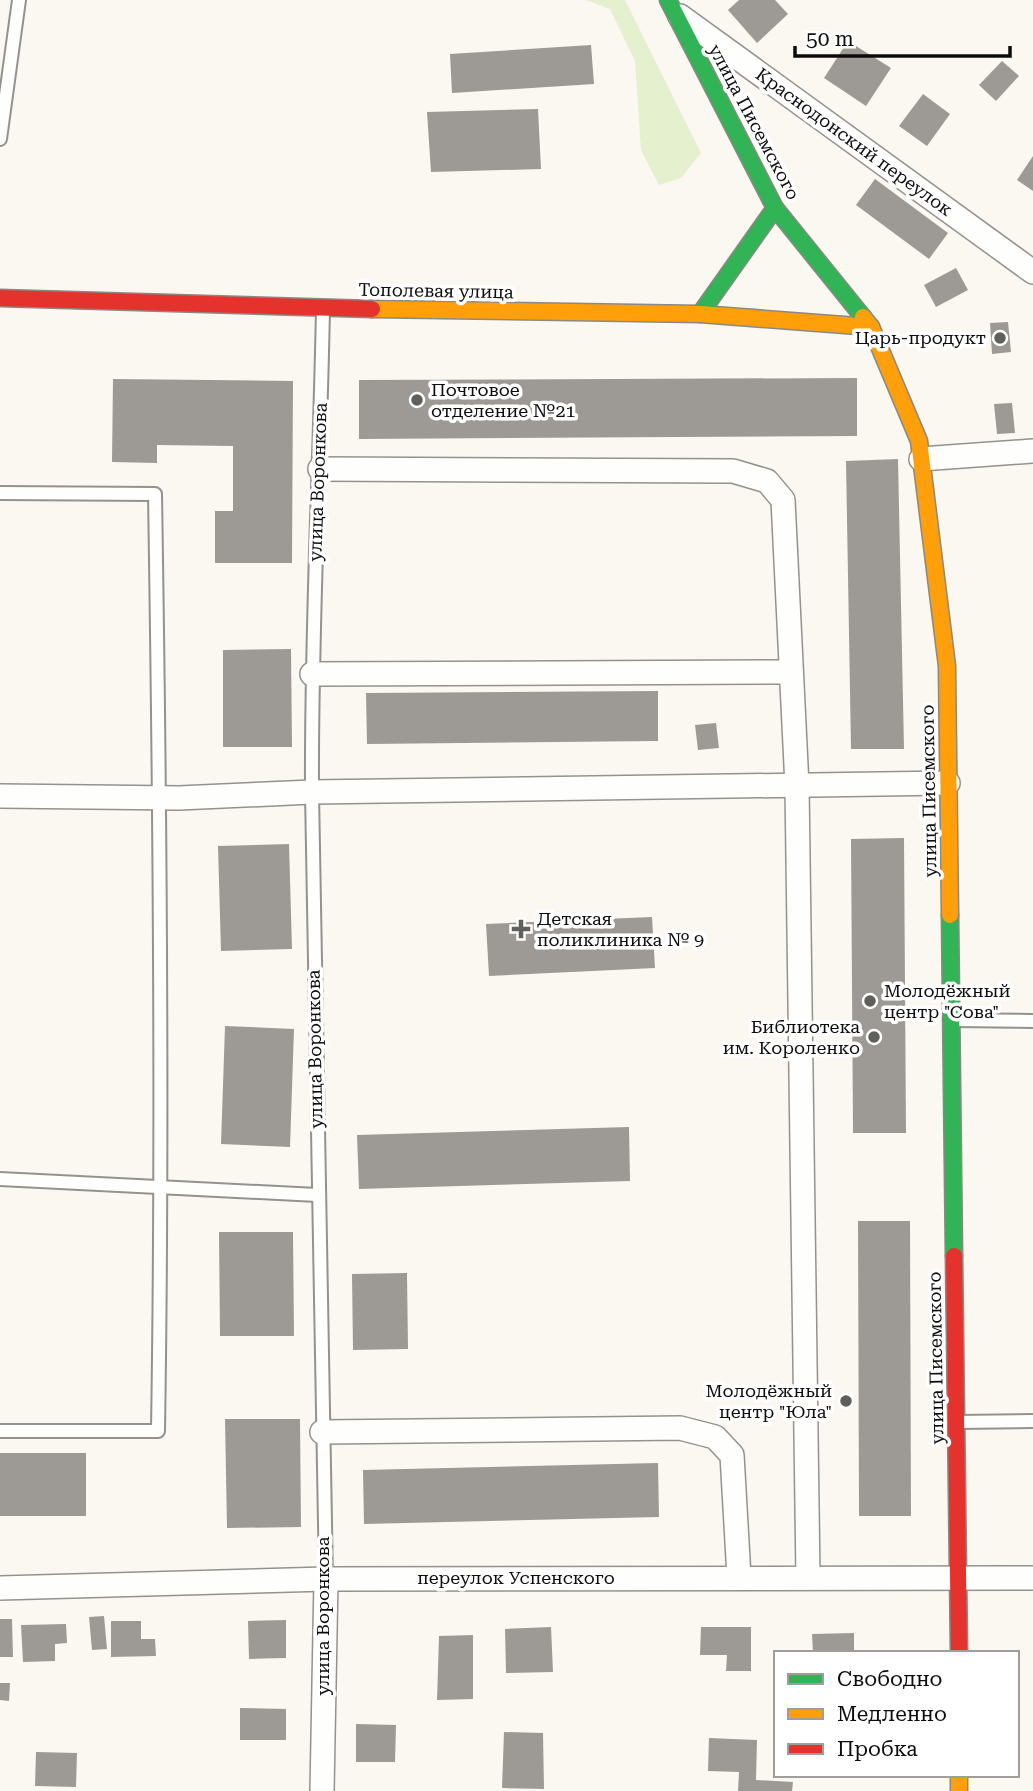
<svg xmlns="http://www.w3.org/2000/svg" width="1033" height="1791" font-family="'Roboto Serif',serif">
  <rect width="100%" height="100%" fill="#faf8f0"/>
  <polygon fill="#e5f0cf" points="586,0 625,0 701,153 681,178 659,185 641,150 635,61 610,9"/>
  <g fill="#9d9a96">
    <polygon points="739,0 775,0 788,14 757,43 728,10"/>
    <polygon points="848,41 891,68 866,106 824,78"/>
    <polygon points="591,45 594,84 452,93 450,54"/>
    <polygon points="1002,61 1019,76 996,101 979,85"/>
    <polygon points="923,94 950,114 927,146 899,126"/>
    <polygon points="538,109 541,169 431,172 427,112"/>
    <polygon points="1033,156 1033,191 1017,180"/>
    <polygon points="875,179 948,233 929,259 856,205"/>
    <polygon points="956,268 968,290 936,307 924,285"/>
    <polygon points="1008,322 1011,352 992,354 990,323"/>
    <polygon points="857,378 857,436 359,439 359,380"/>
    <polygon points="113,379 293,381 292,563 215,563 215,511 233,511 233,446 157,445 157,463 112,462"/>
    <polygon points="1012,403 1015,433 997,434 994,404"/>
    <polygon points="898,459 904,749 851,749 846,461"/>
    <polygon points="291,649 292,747 223,747 223,650"/>
    <polygon points="658,691 658,741 367,744 366,693"/>
    <polygon points="716,723 719,748 698,750 695,725"/>
    <polygon points="904,838 906,1133 853,1133 851,839"/>
    <polygon points="289,844 292,949 221,951 218,846"/>
    <polygon points="652,917 655,968 489,976 486,924"/>
    <polygon points="225,1026 294,1029 290,1147 221,1144"/>
    <polygon points="629,1127 630,1181 359,1189 357,1135"/>
    <polygon points="858,1221 910,1221 911,1516 859,1516"/>
    <polygon points="219,1232 293,1232 294,1336 220,1336"/>
    <polygon points="407,1273 408,1349 353,1350 352,1274"/>
    <polygon points="225,1419 300,1419 301,1527 227,1528"/>
    <rect x="0" y="1453" width="86" height="63"/>
    <polygon points="658,1463 659,1517 364,1524 363,1470"/>
    <polygon points="104,1616 107,1649 92,1650 89,1617"/>
    <polygon points="0,1619 12,1619 13,1657 0,1657"/>
    <polygon points="286,1620 286,1658 249,1659 248,1621"/>
    <polygon points="111,1621 141,1621 141,1639 155,1639 156,1656 111,1657"/>
    <polygon points="66,1624 67,1643 55,1644 55,1661 23,1662 21,1625"/>
    <polygon points="551,1627 553,1672 506,1673 505,1629"/>
    <polygon points="701,1627 751,1627 751,1671 726,1671 727,1655 700,1655"/>
    <polygon points="854,1633 854,1653 813,1653 812,1634"/>
    <polygon points="473,1635 473,1699 437,1700 439,1636"/>
    <polygon points="0,1683 10,1683 9,1701 0,1700"/>
    <polygon points="240,1708 286,1709 286,1740 240,1740"/>
    <polygon points="356,1724 396,1725 395,1762 356,1762"/>
    <polygon points="504,1732 543,1733 544,1789 502,1788"/>
    <polygon points="709,1738 757,1740 756,1780 793,1782 792,1791 738,1791 739,1772 708,1771"/>
    <polygon points="36,1752 77,1753 76,1787 35,1786"/>
  </g>
  <g fill="none" stroke-linecap="round" stroke-linejoin="round">
    <g stroke="#93928f" stroke-width="16">
      <g id="lane">
        <polyline points="0,139 19,0"/>
        <path d="M 323,308 C 320,469 311,631 312,792 L 326,1579"/>
        <path d="M 0,493 L 155,494 C 160,806 163,1118 158,1431 L 0,1431"/>
        <polyline points="953,1020 1033,1021"/>
        <polyline points="0,1179 317,1195"/>
        <polyline points="957,1422 1033,1421"/>
      </g>
    </g>
    <g stroke="#93928f" stroke-width="26">
      <g id="street">
        <polyline points="680,16 1033,272"/>
        <polyline points="921,459 1033,451"/>
        <polyline points="320,469 733,471 767,481 783,500 797,786 808,1578"/>
        <polyline points="312,674 791,672"/>
        <polyline points="0,796 179,798 312,792 948,783"/>
        <polyline points="322,1432 680,1428 715,1437 732,1455 739,1577"/>
        <polyline points="0,1588 326,1579 1033,1578"/>
        <polyline points="322,1791 326,1579"/>
      </g>
    </g>
    <g stroke="#8a8985" stroke-width="19">
      <g id="fast">
        <polyline points="668,0 775,208 863,317"/>
        <polyline points="700,314 775,208"/>
        <polyline points="950,915 954,1256"/>
      </g>
    </g>
    <g stroke="#8a8985" stroke-width="19">
      <g id="slow">
        <polyline points="372,309 700,314 871,327"/>
        <polyline points="863,317 871,327 919,441 947,666 950,915"/>
        <polyline points="959,1775 959,1791"/>
      </g>
    </g>
    <g stroke="#8a8985" stroke-width="19">
      <g id="jam">
        <polyline points="0,298 372,309"/>
        <polyline points="954,1256 959,1653"/>
      </g>
    </g>
    <use href="#lane" stroke="#fefefd" stroke-width="12"/>
    <use href="#street" stroke="#fefefd" stroke-width="23"/>
    <use href="#fast" stroke="#30b455" stroke-width="16"/>
    <use href="#slow" stroke="#ff9f0a" stroke-width="16"/>
    <use href="#jam" stroke="#e5322d" stroke-width="16"/>
  </g>
  <g fill="#5f5f5c" stroke="#fff" stroke-width="2.5">
    <circle cx="1000" cy="338" r="7"/>
    <circle cx="417" cy="400" r="7"/>
    <path d="M517.5 918.5h7v7h7v7h-7v7h-7v-7h-7v-7h7z"/>
    <circle cx="870" cy="1001" r="7"/>
    <circle cx="874" cy="1037" r="7"/>
    <circle cx="846" cy="1401" r="7"/>
  </g>
  <g text-anchor="middle" stroke-width="7" stroke-linejoin="round" paint-order="stroke">
    <g font-size="18" fill="#0c0c0c" stroke="#fff">
      <text transform="translate(754 122) rotate(62)" y="6">улица Писемского</text>
      <text transform="translate(854 142) rotate(36)" y="6">Краснодонский переулок</text>
      <text transform="translate(436 291) rotate(1)" y="6">Тополевая улица</text>
      <text transform="translate(318 482) rotate(-88)" y="6">улица Воронкова</text>
      <text transform="translate(929 791) rotate(-91)" y="6">улица Писемского</text>
      <text transform="translate(315 1049) rotate(-91)" y="6">улица Воронкова</text>
      <text transform="translate(936 1358) rotate(-91)" y="6">улица Писемского</text>
      <text x="516" y="1584">переулок Успенского</text>
      <text transform="translate(323 1616) rotate(-90)" y="6">улица Воронкова</text>
    </g>
    <g font-size="18" fill="#0c0c0c" stroke="#fff" text-anchor="end">
      <text x="986" y="344">Царь-продукт</text>
      <text x="431" y="396" text-anchor="start">Почтовое<tspan x="431" dy="21">отделение №21</tspan></text>
      <text x="537" y="925" text-anchor="start">Детская<tspan x="537" dy="21">поликлиника № 9</tspan></text>
      <text x="884" y="997" text-anchor="start">Молодёжный<tspan x="884" dy="21">центр "Сова"</tspan></text>
      <text x="860" y="1033">Библиотека<tspan x="860" dy="21">им. Короленко</tspan></text>
      <text x="832" y="1397">Молодёжный<tspan x="832" dy="21">центр "Юла"</tspan></text>
    </g>
  </g>
  <rect x="774" y="1651" width="245" height="126" fill="#ffffff" stroke="#9e9e9e" stroke-width="2"/>
  <rect x="788" y="1674" width="35" height="10" fill="#30b455" stroke="#9e9e9e" stroke-width="2"/>
  <text x="837" y="1686" font-size="21" fill="#0c0c0c">Свободно</text>
  <rect x="788" y="1709" width="35" height="10" fill="#ff9f0a" stroke="#9e9e9e" stroke-width="2"/>
  <text x="837" y="1721" font-size="21" fill="#0c0c0c">Медленно</text>
  <rect x="788" y="1744" width="35" height="10" fill="#e5322d" stroke="#9e9e9e" stroke-width="2"/>
  <text x="837" y="1756" font-size="21" fill="#0c0c0c">Пробка</text>
  <path d="M795 46v10h215v-10" fill="none" stroke="#0c0c0c" stroke-width="3.5"/>
  <text x="806" y="46" font-size="21" fill="#0c0c0c" stroke="#ffffff" stroke-width="5" paint-order="stroke">50 m</text>
</svg>
